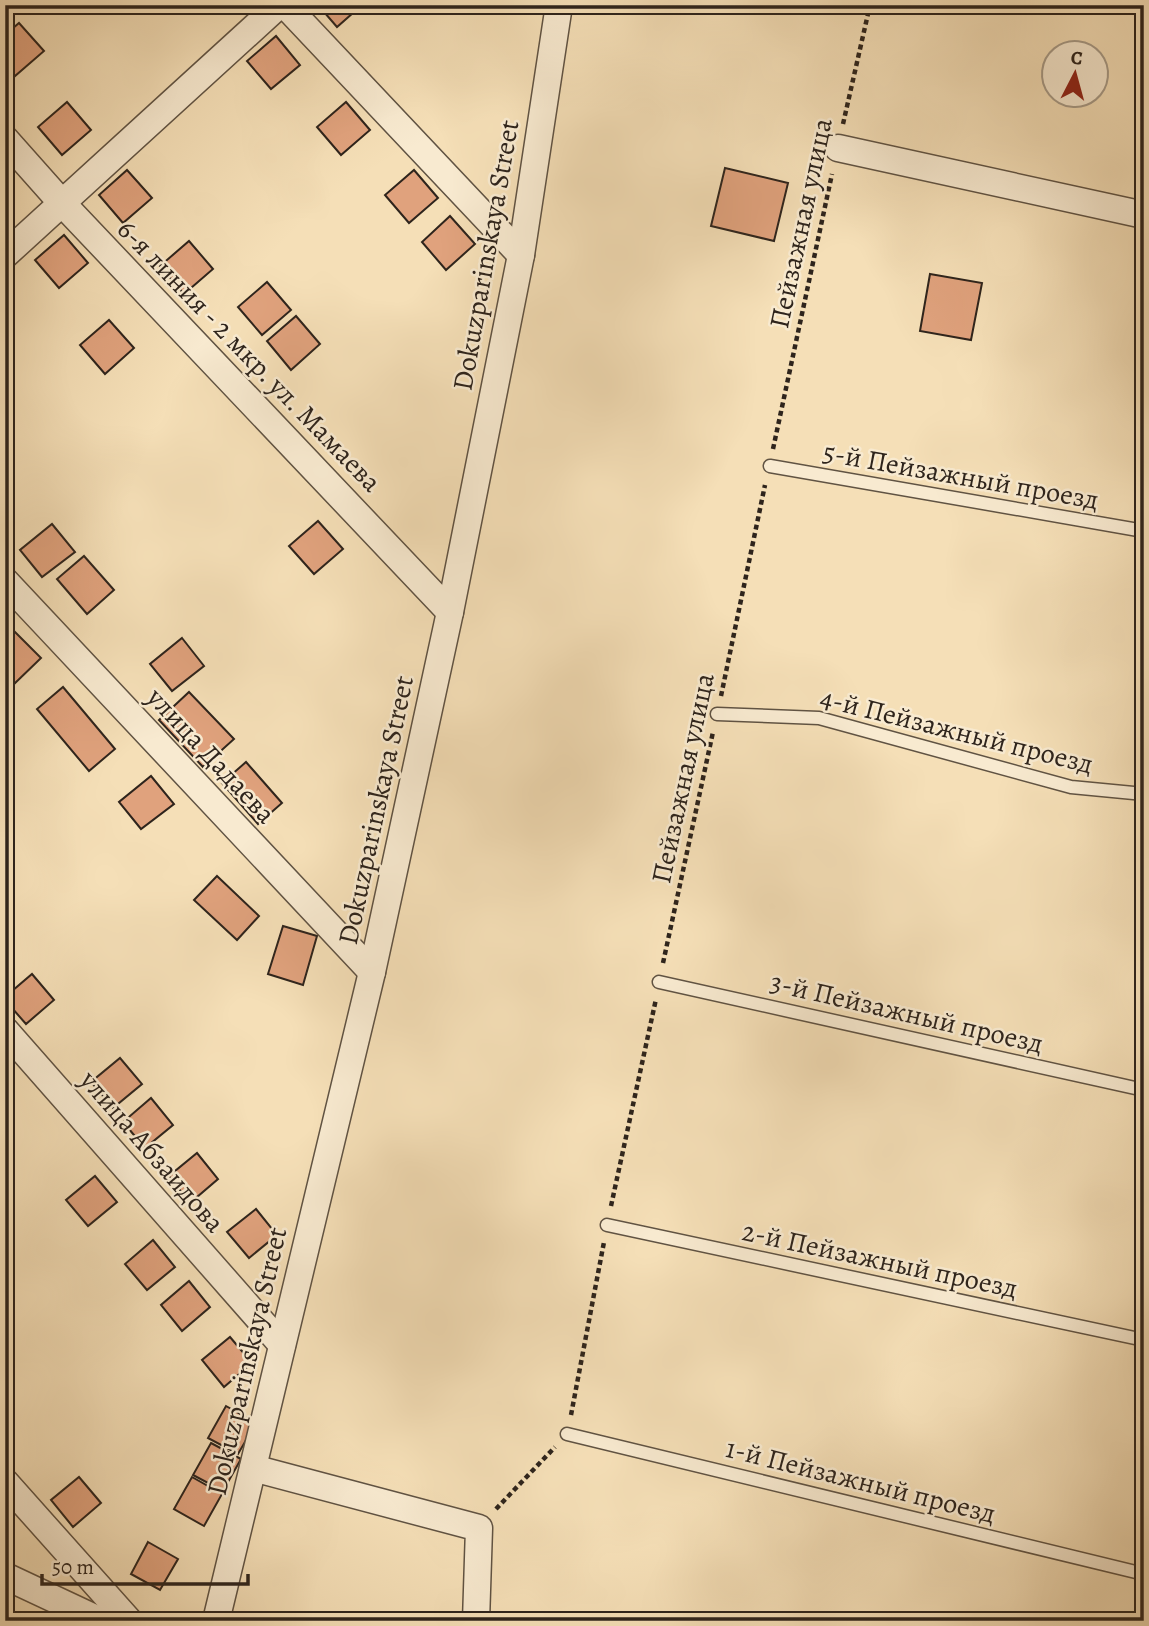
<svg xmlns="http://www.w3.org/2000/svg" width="1149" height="1626" font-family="Alegreya,serif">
  <rect width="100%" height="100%" fill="#f5dfb7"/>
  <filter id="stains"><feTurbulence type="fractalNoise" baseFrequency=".00286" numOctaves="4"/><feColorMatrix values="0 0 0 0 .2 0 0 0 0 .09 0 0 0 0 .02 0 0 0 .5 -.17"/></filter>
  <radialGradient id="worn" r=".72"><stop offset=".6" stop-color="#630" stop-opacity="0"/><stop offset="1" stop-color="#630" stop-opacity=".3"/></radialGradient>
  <g fill="#e0a27d" stroke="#2e241c" stroke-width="2">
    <polygon points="318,5 362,5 337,27"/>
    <polygon points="19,23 44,51 15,76 5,65 5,35"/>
    <polygon points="276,36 300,65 271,89 247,61"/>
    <polygon points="67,102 91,130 62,155 38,127"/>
    <polygon points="346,102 370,130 341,155 317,127"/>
    <polygon points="725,168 788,183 774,241 711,226"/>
    <polygon points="127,170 152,198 123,223 99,195"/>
    <polygon points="414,170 438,198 409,223 385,195"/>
    <polygon points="450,216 475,244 446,270 422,242"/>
    <polygon points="64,235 88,263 59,288 35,260"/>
    <polygon points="189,241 213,269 184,294 160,266"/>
    <polygon points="930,274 982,283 971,340 920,331"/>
    <polygon points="267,282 291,310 262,335 238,307"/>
    <polygon points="296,316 320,344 291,370 267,341"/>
    <polygon points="109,320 134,348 105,374 80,345"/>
    <polygon points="318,521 343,549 314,574 289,546"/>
    <polygon points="52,524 75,552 42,577 20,550"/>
    <polygon points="84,556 114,590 87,614 57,579"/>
    <polygon points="10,627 41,658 12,686 5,679 5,632"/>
    <polygon points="182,638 204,666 172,691 150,664"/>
    <polygon points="63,687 115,749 89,771 37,709"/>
    <polygon points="189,692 234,739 203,767 159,720"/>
    <polygon points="246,762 282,803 258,824 222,783"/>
    <polygon points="151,776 174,804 141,829 119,802"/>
    <polygon points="217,876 259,916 237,940 194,900"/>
    <polygon points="283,926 317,936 303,985 268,974"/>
    <polygon points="32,974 54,1000 26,1024 5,1000 5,997"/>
    <polygon points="120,1058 142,1084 113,1108 91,1082"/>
    <polygon points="151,1098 173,1125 145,1148 123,1122"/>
    <polygon points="197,1153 218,1179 190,1203 169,1176"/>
    <polygon points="95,1176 117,1202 88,1226 66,1200"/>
    <polygon points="256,1209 277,1235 249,1258 227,1232"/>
    <polygon points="153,1240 175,1267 147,1290 125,1264"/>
    <polygon points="189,1281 210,1307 182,1331 161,1305"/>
    <polygon points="230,1337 252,1363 224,1387 202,1360"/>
    <polygon points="226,1406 256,1423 238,1454 208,1438"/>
    <polygon points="211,1443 241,1459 223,1491 193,1475"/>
    <polygon points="79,1477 101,1503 73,1527 51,1500"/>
    <polygon points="192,1477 222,1494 204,1526 174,1509"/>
    <polygon points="148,1542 178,1559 160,1590 131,1574"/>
  </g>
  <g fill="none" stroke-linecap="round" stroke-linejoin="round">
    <g stroke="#605343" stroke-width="15">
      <g id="service">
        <polyline points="770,466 1144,531"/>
        <polyline points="717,714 819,718 1071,787 1144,794"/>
        <polyline points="659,982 1144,1090"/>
        <polyline points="607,1225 1144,1340"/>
        <polyline points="567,1434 1144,1574"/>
      </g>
    </g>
    <g stroke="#605343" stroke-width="29">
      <g id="minor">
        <polyline points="285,5 521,255"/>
        <polyline points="5,139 61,202 450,612"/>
        <polyline points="838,148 1144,215"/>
        <polyline points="5,255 279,5"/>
        <polyline points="5,581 372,972"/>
        <polyline points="5,1030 282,1345"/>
        <polyline points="253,1468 479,1528 476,1621"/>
        <polyline points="5,1482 129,1621"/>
        <polyline points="5,1576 101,1621"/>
        <polyline points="216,1621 372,972 450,612 521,255 559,5"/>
      </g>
    </g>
    <g stroke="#2e241c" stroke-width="4.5" stroke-dasharray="5 3.5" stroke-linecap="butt">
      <polyline points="843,124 870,5"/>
      <polyline points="773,449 832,174"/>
      <polyline points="721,696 765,485"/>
      <polyline points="663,963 713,732"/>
      <polyline points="611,1206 656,999"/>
      <polyline points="571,1415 604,1242"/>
      <polyline points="496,1509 555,1447"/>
    </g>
    <use href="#service" stroke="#f8ead0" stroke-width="12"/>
    <use href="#minor" stroke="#f8ead0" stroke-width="26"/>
  </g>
  <g text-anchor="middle" stroke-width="5" stroke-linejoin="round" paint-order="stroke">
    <g font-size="28" fill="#2e241c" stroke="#f8ead0">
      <text transform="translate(800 223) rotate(-78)" y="10">Пейзажная улица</text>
      <text transform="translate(485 255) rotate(-80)" y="10">Dokuzparinskaya Street</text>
      <text transform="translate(250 355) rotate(46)" y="10">6-я линия - 2 мкр. ул. Мамаева</text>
      <text transform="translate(961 475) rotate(10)" y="10">5-й Пейзажный проезд</text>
      <text transform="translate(957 730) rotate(14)" y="10">4-й Пейзажный проезд</text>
      <text transform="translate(212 755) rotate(47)" y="10">улица Дадаева</text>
      <text transform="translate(682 778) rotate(-78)" y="10">Пейзажная улица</text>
      <text transform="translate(375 810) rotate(-78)" y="10">Dokuzparinskaya Street</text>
      <text transform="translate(907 1012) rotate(13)" y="10">3-й Пейзажный проезд</text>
      <text transform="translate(153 1151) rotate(49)" y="10">улица Абзаидова</text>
      <text transform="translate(880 1259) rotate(12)" y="10">2-й Пейзажный проезд</text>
      <text transform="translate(246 1361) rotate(-77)" y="10">Dokuzparinskaya Street</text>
      <text transform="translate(861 1480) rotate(14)" y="10">1-й Пейзажный проезд</text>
    </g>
  </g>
  <rect width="1149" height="1626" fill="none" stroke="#f5dfb7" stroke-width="28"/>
  <rect x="7" y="7" width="1135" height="1612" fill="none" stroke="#2e241c" stroke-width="3.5"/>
  <rect x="14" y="14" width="1121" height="1598" fill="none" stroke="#2e241c" stroke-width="2"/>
  <g transform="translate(1075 74) rotate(6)"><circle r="33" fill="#f8ead0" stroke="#a79b88" stroke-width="2"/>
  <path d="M0-5L12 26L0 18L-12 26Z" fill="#8f2418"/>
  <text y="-10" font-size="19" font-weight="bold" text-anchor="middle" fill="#2e241c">С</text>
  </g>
  <path d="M42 1574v10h206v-10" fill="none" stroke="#2e241c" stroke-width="3.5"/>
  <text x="52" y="1574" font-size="21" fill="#2e241c" stroke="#f8ead0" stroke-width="5" paint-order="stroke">50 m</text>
  <rect width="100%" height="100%" filter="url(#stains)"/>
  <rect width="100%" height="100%" fill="url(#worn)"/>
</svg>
